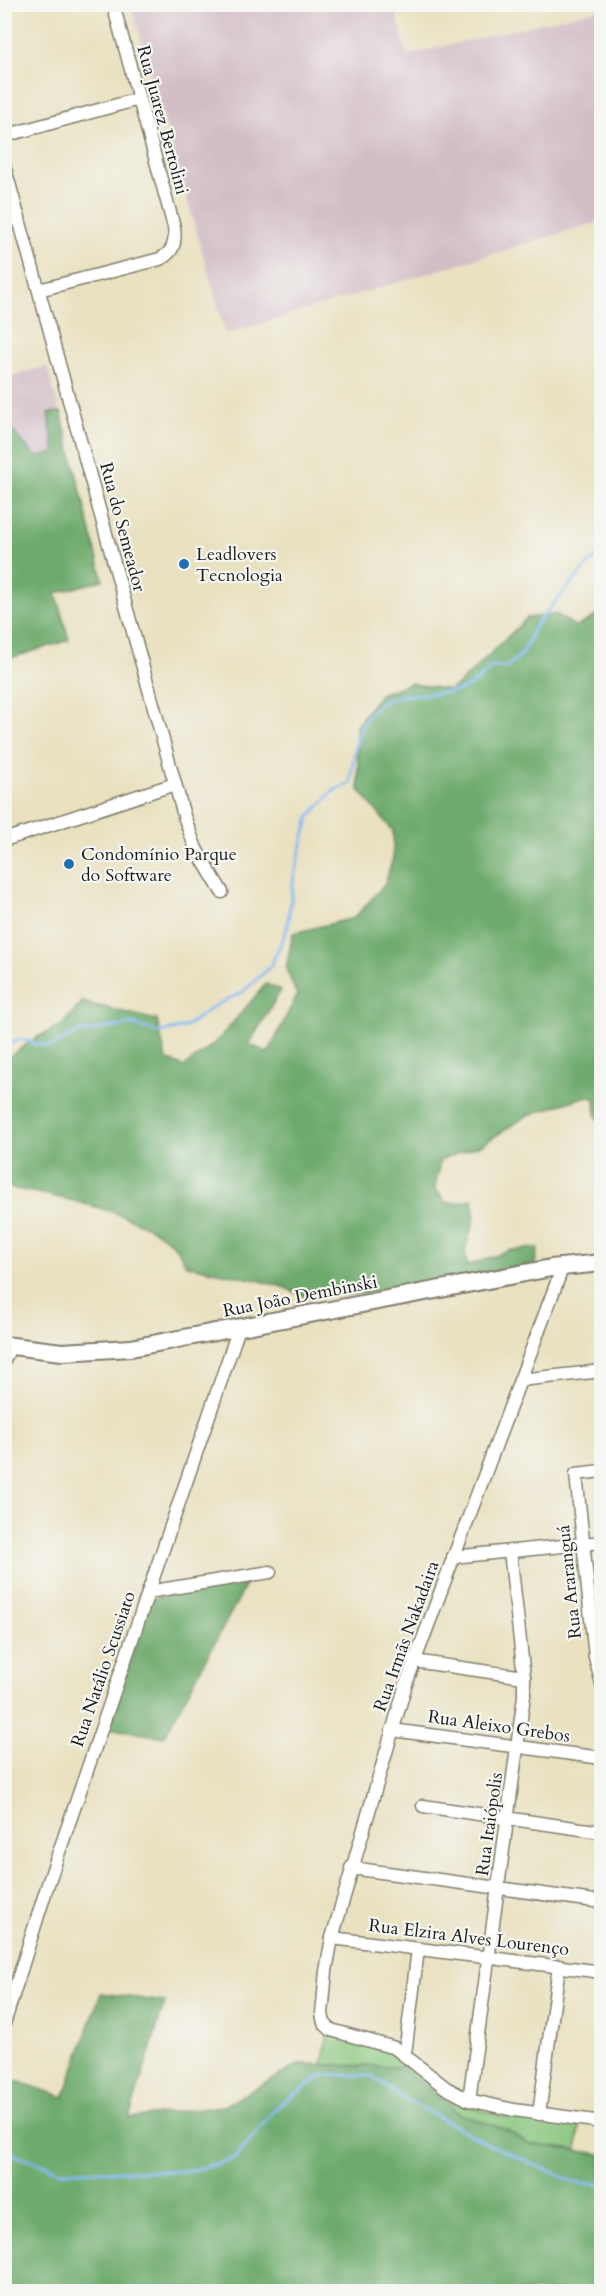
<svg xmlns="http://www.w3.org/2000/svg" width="606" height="2296" font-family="Cardo,serif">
  <rect width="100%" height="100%" fill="#f6f6f2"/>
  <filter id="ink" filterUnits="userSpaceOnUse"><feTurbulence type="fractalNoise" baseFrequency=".0167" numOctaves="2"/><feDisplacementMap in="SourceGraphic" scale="12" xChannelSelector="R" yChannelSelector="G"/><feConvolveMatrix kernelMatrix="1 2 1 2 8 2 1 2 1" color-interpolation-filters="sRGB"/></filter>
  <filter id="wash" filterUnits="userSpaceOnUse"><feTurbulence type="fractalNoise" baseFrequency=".008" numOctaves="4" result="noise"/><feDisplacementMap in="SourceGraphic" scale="24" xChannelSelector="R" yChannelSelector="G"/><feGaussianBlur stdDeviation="1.35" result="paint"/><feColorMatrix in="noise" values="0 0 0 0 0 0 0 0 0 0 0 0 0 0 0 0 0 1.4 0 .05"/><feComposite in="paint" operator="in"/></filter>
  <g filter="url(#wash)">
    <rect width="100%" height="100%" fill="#e9e1c0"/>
    <g fill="#d2bdc6">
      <polygon points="131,5 394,5 407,55 601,9 601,221 226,334"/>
      <polygon points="47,366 70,449 5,468 5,378"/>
    </g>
    <polygon fill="#87c57c" stroke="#52704c" stroke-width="1.5" points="328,2034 391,2052 467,2106 507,2117 580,2125 577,2150 529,2144 509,2131 458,2113 400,2067 322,2065"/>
    <g fill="#6daa6c" stroke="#446344" stroke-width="1.5">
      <polygon points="61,412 103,580 56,593 69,640 5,660 5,426 8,426 36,457 55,453 48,413"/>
      <path d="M 601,613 L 601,1124 L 596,1116 L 595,1098 L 584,1097 L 528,1115 L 483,1144 L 440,1160 L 435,1189 L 446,1202 L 458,1203 L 472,1199 L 475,1218 L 465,1250 L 467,1266 L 511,1250 L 538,1248 L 535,1264 L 383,1292 L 306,1297 L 283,1287 L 257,1280 L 186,1265 C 183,1260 181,1253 177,1249 C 145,1212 51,1195 5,1187 L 4,1060 L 38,1037 L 62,1025 L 82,1002 L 157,1020 L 166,1059 L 184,1067 L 217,1041 L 266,984 L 281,990 L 249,1044 L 268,1053 L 297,995 L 286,969 L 293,933 L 354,918 L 385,884 L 393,858 L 393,831 L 359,790 L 356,726 L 380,694 L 410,683 L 450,690 L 461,682 L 527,618 L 556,614 L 576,627 Z"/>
      <polygon points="246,1585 164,1737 107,1728 151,1598"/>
      <polygon points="101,1993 165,2002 129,2118 223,2106 300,2064 400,2067 458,2113 509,2131 529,2144 601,2154 601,2291 5,2291 5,2077 64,2097"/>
    </g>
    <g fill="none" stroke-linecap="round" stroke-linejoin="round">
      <g stroke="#82b8f1" stroke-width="3">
        <path d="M 4,1046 L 20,1039 L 49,1047 L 78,1033 L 133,1024 L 158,1033 L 185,1027 L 214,1006 L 243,992 L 271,966 L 287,929 L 294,876 L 309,817 L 333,791 L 350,784 C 353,767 354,746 360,730 C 379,682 422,700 459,690 C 473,686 483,676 493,666 L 506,668 L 522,654 L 536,624 L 585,568 L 602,552"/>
        <polyline points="4,2151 60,2171 192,2171 235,2158 279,2105 325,2074 372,2076 401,2097 490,2145 574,2182 602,2185"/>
      </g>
    </g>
  </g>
  <g filter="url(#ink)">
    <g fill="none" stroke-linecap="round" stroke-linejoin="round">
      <g stroke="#827e6e" stroke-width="15">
        <g id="minor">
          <polyline points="4,136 139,99"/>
          <polyline points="4,165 184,816 196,849 222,892"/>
          <polyline points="4,221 19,217"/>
          <path d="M 39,290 L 160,259 C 174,252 176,242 174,227 L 113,4"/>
          <polyline points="4,840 175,784"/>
          <polyline points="563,1266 406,1684 332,1938 326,1971 322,2014 324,2023 331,2030 395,2048 446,2088 469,2100 514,2110 602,2122"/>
          <polyline points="4,1361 10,1346"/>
          <polyline points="520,1380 602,1371"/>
          <polyline points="602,1471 576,1474 595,1657 602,1685"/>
          <polyline points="453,1557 602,1542"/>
          <polyline points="148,1592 270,1572"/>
          <polyline points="414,1661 524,1677"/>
          <polyline points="392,1730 602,1758"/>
          <polyline points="423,1806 602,1832"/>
          <polyline points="351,1868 602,1902"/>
          <polyline points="332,1938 602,1972"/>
          <polyline points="4,2024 47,1887 239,1328"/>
          <polyline points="405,2054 418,1949"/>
          <polyline points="469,2100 524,1696 524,1677 510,1551"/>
          <polyline points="539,2114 559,1966"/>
        </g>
      </g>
      <g stroke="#827e6e" stroke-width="20">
        <polyline id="major" points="4,1345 62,1352 131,1348 551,1268 602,1263"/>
      </g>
      <use href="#minor" stroke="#fff" stroke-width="12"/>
      <use href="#major" stroke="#fff" stroke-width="16"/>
    </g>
  </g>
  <g fill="#1f6fb2" stroke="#f6f6f2" stroke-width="2">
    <circle cx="184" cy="564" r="6"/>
    <circle cx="69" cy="864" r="6"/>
  </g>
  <g text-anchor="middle" stroke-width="4.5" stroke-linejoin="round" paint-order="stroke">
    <g font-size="18" fill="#1c1c1c" stroke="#f6f6f2">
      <text transform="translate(163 120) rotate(75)" y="6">Rua Juarez Bertolini</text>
      <text transform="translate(123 527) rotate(75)" y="6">Rua do Semeador</text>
      <text transform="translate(300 1296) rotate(-11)" y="6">Rua João Dembinski</text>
      <text transform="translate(569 1582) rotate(-96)" y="6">Rua Araranguá</text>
      <text transform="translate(406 1636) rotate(-70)" y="6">Rua Irmãs Nakadaira</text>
      <text transform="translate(103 1669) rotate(-71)" y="6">Rua Natálio Scussiato</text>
      <text transform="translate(499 1726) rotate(8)" y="6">Rua Aleixo Grebos</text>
      <text transform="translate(489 1824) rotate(-82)" y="6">Rua Itaiópolis</text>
      <text transform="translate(469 1937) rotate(7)" y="6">Rua Elzira Alves Lourenço</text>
    </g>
    <g font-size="18" fill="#1c1c1c" stroke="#f6f6f2" text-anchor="start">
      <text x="196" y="560">Leadlovers<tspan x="196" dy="21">Tecnologia</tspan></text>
      <text x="81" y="860">Condomínio Parque<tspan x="81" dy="21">do Software</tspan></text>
    </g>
  </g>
  <rect width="606" height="2296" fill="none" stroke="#f6f6f2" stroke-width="24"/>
</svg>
